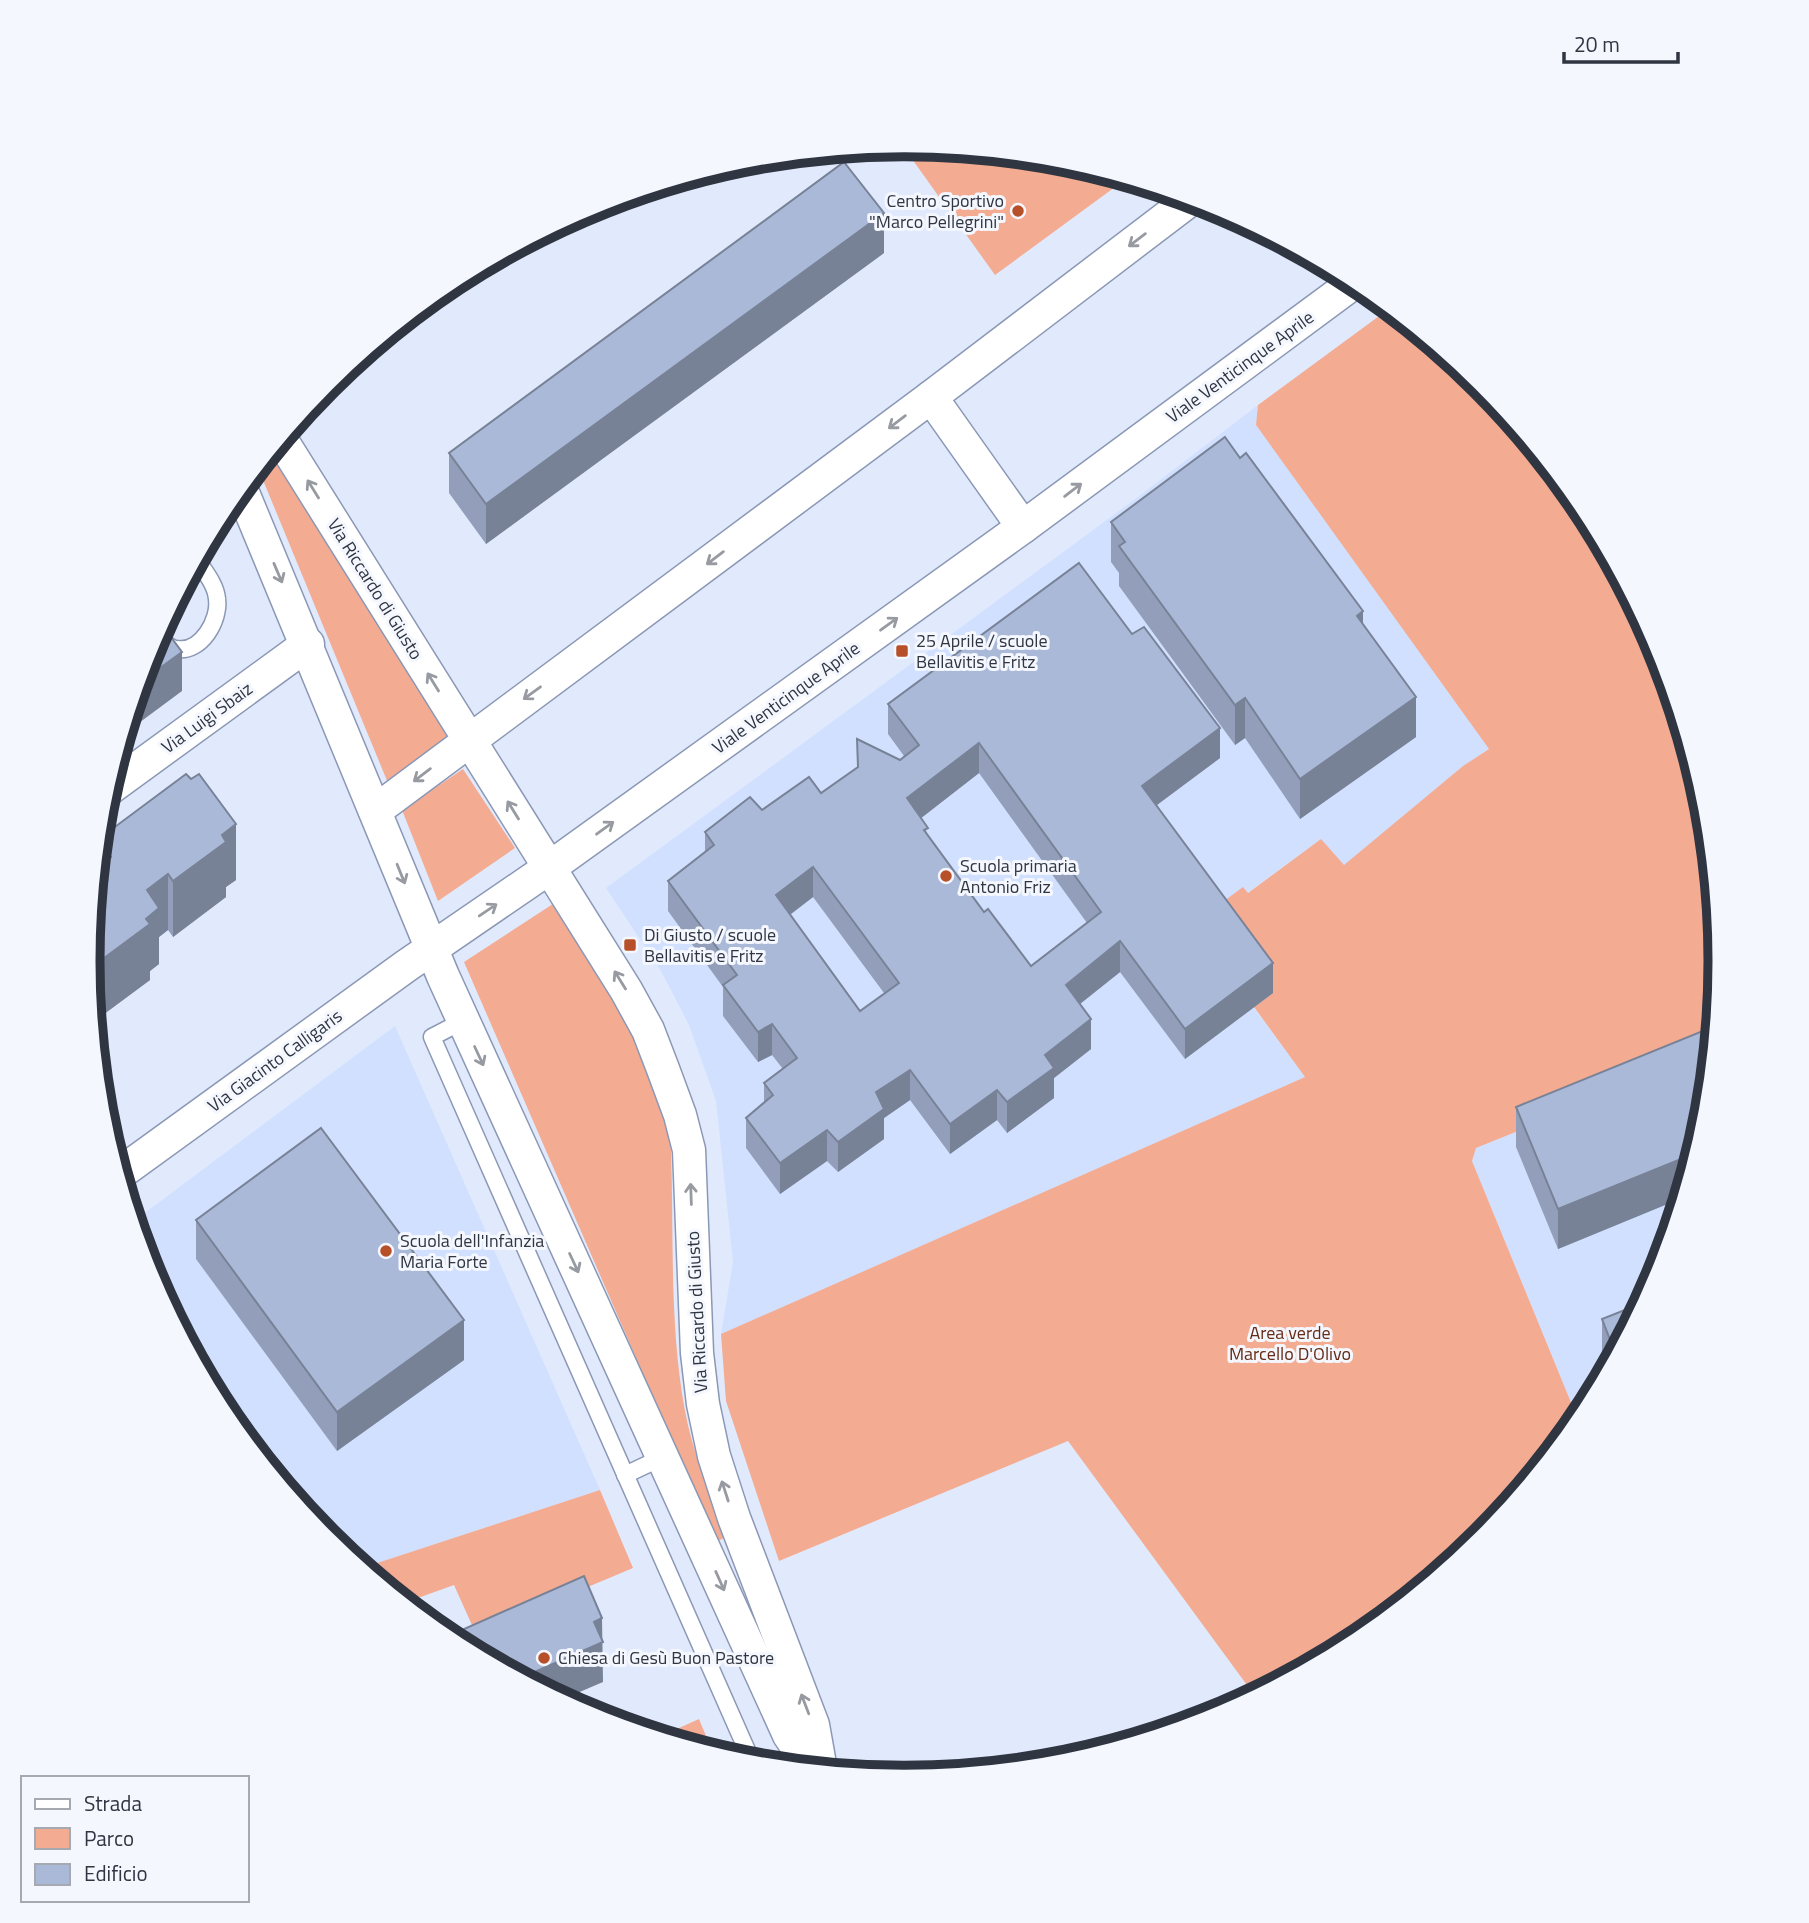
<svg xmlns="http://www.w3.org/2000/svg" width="1809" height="1923" font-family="'Titillium Web',sans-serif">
  <rect width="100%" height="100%" fill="#e1eafd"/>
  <g fill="#d1e0fe">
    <polygon points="1258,405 1256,425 1489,749 1463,766 1343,866 1321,839 1247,893 1243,887 1273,993 1254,1008 1305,1077 721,1334 733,1262 716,1101 689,1025 661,971 606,888 1138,497"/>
    <polygon points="395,1026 600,1490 362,1568 327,1539 225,1415 150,1274 134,1221"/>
    <polygon points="1712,1053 1706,1121 1659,1275 1579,1422 1472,1161 1476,1148"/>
  </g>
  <g fill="#f3ab92">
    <polygon points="902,145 1064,160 1126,179 995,275"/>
    <polygon points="1390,308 1482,384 1584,508 1659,649 1706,803 1721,962 1712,1053 1476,1148 1472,1161 1579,1422 1482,1539 1358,1641 1255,1696 1068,1441 779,1561 726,1401 721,1334 1305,1077 1254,1007 1273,993 1212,910 1243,887 1248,893 1321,839 1344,865 1463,766 1489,749 1256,425 1258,405"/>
    <polygon points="275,447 449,736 388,783 258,468"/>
    <polygon points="463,769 515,848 438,901 402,810"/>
    <path d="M 559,900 C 603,979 657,1059 671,1150 C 674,1237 669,1324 685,1411 C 693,1454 711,1496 726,1537 L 716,1542 L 464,962 Z"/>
    <polygon points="600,1490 633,1568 476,1634 454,1585 404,1603 362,1568"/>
    <polygon points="699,1719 713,1753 659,1737"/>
  </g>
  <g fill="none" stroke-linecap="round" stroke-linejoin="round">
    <g stroke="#8b98b5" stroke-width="19">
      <g id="lane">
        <path d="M 163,642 C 168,645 172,649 177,649 C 201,653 220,620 217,599 C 216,585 205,572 197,560"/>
        <polyline points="463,1021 432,1037 753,1764"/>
        <polyline points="625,1475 663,1457"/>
      </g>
    </g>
    <g stroke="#8b98b5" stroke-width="35">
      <g id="street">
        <polyline points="931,397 1023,527"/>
        <polyline points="281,439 626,990 648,1030 663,1069 680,1115 689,1150 697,1353 703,1404 714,1456 734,1518 813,1725 821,1770"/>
        <polyline points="241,488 443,976 789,1735 812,1769"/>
        <polyline points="106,791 308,644"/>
        <polyline points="375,811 931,397 1191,199"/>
        <polyline points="119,1174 406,966 549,868 1023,527 1356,281"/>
      </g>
    </g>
    <use href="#lane" stroke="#fff" stroke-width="16"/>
    <use href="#street" stroke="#fff" stroke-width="32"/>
  </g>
  <g fill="#939fba" fill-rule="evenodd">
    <polygon points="884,253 486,544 449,493 449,453"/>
    <polygon points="1111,522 1363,625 1416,737 1300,819 1245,738 1235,745 1119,586 1119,573 1111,562"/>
    <path d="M 888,704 L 1220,758 L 1157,805 L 1273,993 L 1185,1059 L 1120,972 L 1080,1004 L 1091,1049 L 1054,1078 L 1054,1098 L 1007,1133 L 997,1120 L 950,1154 L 910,1100 L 884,1118 L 884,1139 L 838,1172 L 827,1161 L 780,1194 L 746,1148 L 746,1118 L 764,1103 L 764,1083 L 783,1069 L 772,1055 L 758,1062 L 723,1016 L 723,987 L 668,911 L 668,881 L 705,853 L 705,832 L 762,810 L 821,793 L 857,768 L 857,739 L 900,760 L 904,756 L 888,734 ZM 979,773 L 1087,923 L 1031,966 L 984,912 L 928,836 L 921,818 ZM 813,897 L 884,993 L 860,1011 L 790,915 Z"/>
    <polygon points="100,838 236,880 226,887 226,897 173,937 168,930 159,937 159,964 150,971 150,980 96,1020 93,1016 88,961 98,867"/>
    <polygon points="1516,1107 1706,1121 1682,1198 1558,1249 1516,1147"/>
    <polygon points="196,1220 464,1360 337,1451 196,1259"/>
    <polygon points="1645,1302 1607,1371 1602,1359 1602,1319"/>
  </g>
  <g fill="#788297">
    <polygon points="884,213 884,253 486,544 486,504"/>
    <polygon points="1363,611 1363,651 1357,616"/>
    <polygon points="182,652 182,691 124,734 139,683"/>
    <polygon points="1416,697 1416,737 1300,819 1300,779"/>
    <polygon points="1245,698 1245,738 1235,745 1235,705"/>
    <polygon points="1220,728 1220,758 1142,816 1142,786"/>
    <polygon points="979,743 979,773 907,829 907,798"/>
    <polygon points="236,824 236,880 226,887 226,897 173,937 173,881 222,835"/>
    <polygon points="813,867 813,897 776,925 776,895"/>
    <polygon points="168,874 168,930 159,937 159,964 150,971 150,980 96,1020 96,964 147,890"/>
    <polygon points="1120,941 1120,972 1066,1015 1066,985"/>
    <polygon points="91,958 91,1000 88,961"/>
    <polygon points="1273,963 1273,993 1185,1059 1185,1029"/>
    <polygon points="1091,1019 1091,1049 1054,1078 1054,1098 1007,1133 1007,1102 1045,1055"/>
    <polygon points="772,1024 772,1055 758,1062 758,1032"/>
    <polygon points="910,1070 910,1100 884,1118 884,1139 838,1172 838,1142 876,1092"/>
    <polygon points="997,1090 997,1120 950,1154 950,1124"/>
    <polygon points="827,1130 827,1161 780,1194 780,1163"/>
    <polygon points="1696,1153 1682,1198 1558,1249 1558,1209"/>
    <polygon points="464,1320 464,1360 337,1451 337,1412"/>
    <polygon points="602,1618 603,1682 561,1700 521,1678 594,1622"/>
  </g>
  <g fill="#abb9d8" stroke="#788297" stroke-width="2" fill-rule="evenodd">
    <polygon points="844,162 884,213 486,504 449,453"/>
    <polygon points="1225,437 1240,458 1246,453 1363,611 1357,616 1416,697 1300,779 1245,698 1235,705 1119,546 1125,542 1111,522"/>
    <path d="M 1079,563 L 1132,634 L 1144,627 L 1220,728 L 1142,786 L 1273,963 L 1185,1029 L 1120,941 L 1066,985 L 1091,1019 L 1045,1055 L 1054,1068 L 1007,1102 L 997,1090 L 950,1124 L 910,1070 L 876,1092 L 884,1109 L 838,1142 L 827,1130 L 780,1163 L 746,1118 L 773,1095 L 764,1083 L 797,1058 L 772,1024 L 758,1032 L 723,985 L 737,975 L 668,881 L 714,845 L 705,832 L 750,797 L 762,810 L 809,777 L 821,793 L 858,767 L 857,739 L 900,760 L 919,745 L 888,704 ZM 979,743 L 1101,912 L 1031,966 L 988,909 L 984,912 L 924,830 L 928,828 L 907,798 ZM 813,867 L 899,983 L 860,1011 L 776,895 Z"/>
    <polygon points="162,625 182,652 139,683 150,648"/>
    <polygon points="186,774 191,779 199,774 236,824 222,835 226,842 173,881 168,874 147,890 159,908 146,919 150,924 96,964 91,958 88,961 97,868 111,857 99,841 100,838"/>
    <polygon points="1715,1026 1706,1121 1696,1153 1558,1209 1516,1107"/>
    <polygon points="321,1128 464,1320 337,1412 196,1220"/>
    <polygon points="1645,1302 1616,1355 1602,1319"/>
    <polygon points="584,1576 602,1618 594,1622 603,1642 521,1678 450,1641 446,1637"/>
  </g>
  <defs><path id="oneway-shaft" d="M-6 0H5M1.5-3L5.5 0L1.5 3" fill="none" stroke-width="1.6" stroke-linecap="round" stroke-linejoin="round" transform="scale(1.75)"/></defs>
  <g stroke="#979aa0">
    <use href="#oneway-shaft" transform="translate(1137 240) rotate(143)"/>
    <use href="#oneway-shaft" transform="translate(897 422) rotate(143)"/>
    <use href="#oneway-shaft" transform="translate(313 489) rotate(-122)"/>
    <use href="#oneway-shaft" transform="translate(1073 490) rotate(-37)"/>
    <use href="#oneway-shaft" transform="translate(715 558) rotate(143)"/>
    <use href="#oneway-shaft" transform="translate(278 573) rotate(67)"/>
    <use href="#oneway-shaft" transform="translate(889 624) rotate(-36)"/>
    <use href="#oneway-shaft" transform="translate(433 682) rotate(-122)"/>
    <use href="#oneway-shaft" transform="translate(532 693) rotate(144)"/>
    <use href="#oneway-shaft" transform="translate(422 775) rotate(143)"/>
    <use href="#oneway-shaft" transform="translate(513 810) rotate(-122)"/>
    <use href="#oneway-shaft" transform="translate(605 828) rotate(-36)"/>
    <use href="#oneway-shaft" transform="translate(401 874) rotate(68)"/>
    <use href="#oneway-shaft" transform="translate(488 910) rotate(-34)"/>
    <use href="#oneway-shaft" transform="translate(620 980) rotate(-122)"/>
    <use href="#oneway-shaft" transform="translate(479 1056) rotate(65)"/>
    <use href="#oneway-shaft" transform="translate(691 1194) rotate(-92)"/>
    <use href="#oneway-shaft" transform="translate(574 1263) rotate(65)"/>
    <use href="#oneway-shaft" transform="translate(725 1491) rotate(-108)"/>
    <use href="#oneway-shaft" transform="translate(720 1581) rotate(66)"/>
    <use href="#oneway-shaft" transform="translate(805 1704) rotate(-111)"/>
  </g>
  <g fill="#b75029" stroke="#f4f7fe" stroke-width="2.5">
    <circle cx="1018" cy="211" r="7"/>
    <rect x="895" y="644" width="14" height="14" rx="3.5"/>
    <circle cx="946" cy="876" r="7"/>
    <rect x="623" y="938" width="14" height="14" rx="3.5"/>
    <circle cx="386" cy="1251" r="7"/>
    <circle cx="544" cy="1658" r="7"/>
  </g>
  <g text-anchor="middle" stroke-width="6" stroke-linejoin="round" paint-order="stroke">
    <g font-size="18" fill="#2f3541" stroke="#f4f7fe" text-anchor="start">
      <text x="1004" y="207" text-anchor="end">Centro Sportivo<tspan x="1004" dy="21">"Marco Pellegrini"</tspan></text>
      <text x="916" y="647">25 Aprile / scuole<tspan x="916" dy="21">Bellavitis e Fritz</tspan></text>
      <text x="960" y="872">Scuola primaria<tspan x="960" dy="21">Antonio Friz</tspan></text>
      <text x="644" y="941">Di Giusto / scuole<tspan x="644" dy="21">Bellavitis e Fritz</tspan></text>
      <text x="400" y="1247">Scuola dell'Infanzia<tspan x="400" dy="21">Maria Forte</tspan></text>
      <text x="558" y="1664">Chiesa di Gesù Buon Pastore</text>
    </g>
    <g font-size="18" fill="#2f3541" stroke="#f4f7fe">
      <text transform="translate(1240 367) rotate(-36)" y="6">Viale Venticinque Aprile</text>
      <text transform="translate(375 589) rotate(58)" y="6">Via Riccardo di Giusto</text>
      <text transform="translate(786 698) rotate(-36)" y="6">Viale Venticinque Aprile</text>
      <text transform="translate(207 718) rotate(-36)" y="6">Via Luigi Sbaiz</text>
      <text transform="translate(275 1061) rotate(-36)" y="6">Via Giacinto Calligaris</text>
      <text transform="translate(697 1312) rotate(-93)" y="6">Via Riccardo di Giusto</text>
    </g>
    <g font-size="18" fill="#662b15" stroke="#f4f7fe">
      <text x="1290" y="1339">Area verde<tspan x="1290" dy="21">Marcello D'Olivo</tspan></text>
    </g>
  </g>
  <path d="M0 0H1809V1923H0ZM100 961a804 804 0 1 1 1608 0a804 804 0 1 1-1608 0Z" fill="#f4f7fe" fill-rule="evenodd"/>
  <path fill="none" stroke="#2f3541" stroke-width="9" d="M100 961a804 804 0 1 1 1608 0a804 804 0 1 1-1608 0Z"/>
  <rect x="21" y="1776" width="228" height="126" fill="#f4f7fe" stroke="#a5a9b2" stroke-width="2"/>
  <rect x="35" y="1799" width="35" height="10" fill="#ffffff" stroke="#a5a9b2" stroke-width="2"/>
  <text x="84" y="1811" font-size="21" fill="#2f3541">Strada</text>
  <rect x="35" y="1828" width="35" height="21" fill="#f3ab92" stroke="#a5a9b2" stroke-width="2"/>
  <text x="84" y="1846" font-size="21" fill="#2f3541">Parco</text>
  <rect x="35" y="1864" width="35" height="21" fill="#abb9d8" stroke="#a5a9b2" stroke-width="2"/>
  <text x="84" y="1881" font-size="21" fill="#2f3541">Edificio</text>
  <path d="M1564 52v10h114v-10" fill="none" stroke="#2f3541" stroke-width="3.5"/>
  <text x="1574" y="52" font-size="21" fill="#2f3541" stroke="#f4f7fe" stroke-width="5" paint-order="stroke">20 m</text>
</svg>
